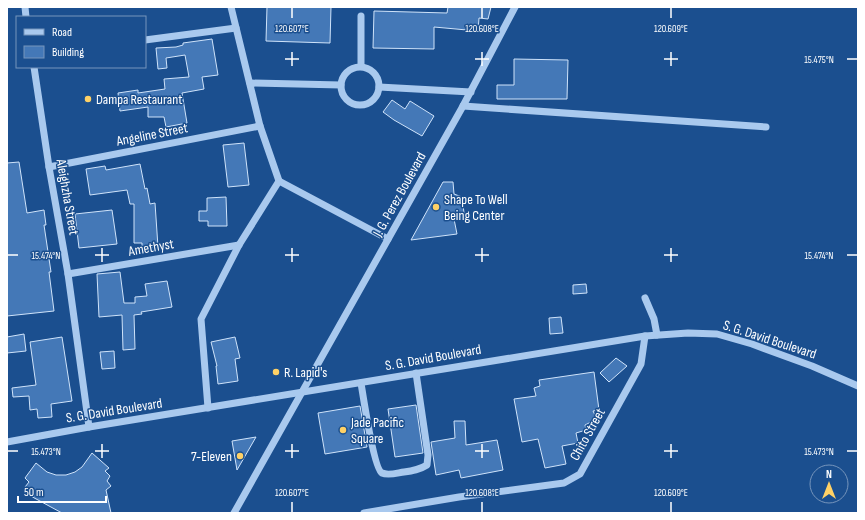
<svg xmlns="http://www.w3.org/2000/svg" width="865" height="520" font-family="'Sofia Sans Condensed',sans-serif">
  <rect width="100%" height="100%" fill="#1b4f8f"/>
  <g fill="#4478b7" stroke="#cfe3fa">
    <polygon points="267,7 331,7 330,43 266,41"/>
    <polygon points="448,7 491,7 488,19 479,18 478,31 434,27 434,49 373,48 374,11 447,13"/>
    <polygon points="212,39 218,75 202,77 204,89 182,93 187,123 166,127 164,117 148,117 148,107 120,111 118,93 138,90 138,93 165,89 164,79 189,77 185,55 166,58 167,68 158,69 156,48 176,47 183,45 183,43"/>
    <polygon points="514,59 568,60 567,99 497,99 497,85 514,85"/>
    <polygon points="392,100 405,109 410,101 434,116 422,136 394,120 383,112"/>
    <polygon points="244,143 249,185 228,187 223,145"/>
    <polygon points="19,162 27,213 44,210 46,225 44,225 51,272 49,272 54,311 7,316 7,163"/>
    <polygon points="140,164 145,189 147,188 150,204 155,203 158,247 142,249 142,243 134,243 134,204 130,204 127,190 90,195 86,169 105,166 106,170"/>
    <polygon points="443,182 453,182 454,194 462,197 464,213 454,219 457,234 411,240"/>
    <polygon points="226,197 227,226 208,226 208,221 199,221 199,211 207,211 207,198"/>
    <polygon points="112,210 117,244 79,248 75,214"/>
    <polygon points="120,272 124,303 135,303 135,297 147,296 145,284 167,281 172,307 141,312 142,314 134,315 135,349 123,350 122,315 99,317 97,274"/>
    <polygon points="586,284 587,293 573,294 573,285"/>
    <polygon points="561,317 563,333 550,334 549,318"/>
    <polygon points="24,334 26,351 7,353 7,337"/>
    <polygon points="62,337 72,401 51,404 52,417 38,418 37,409 30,410 29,396 13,397 12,388 36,385 30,342"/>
    <polygon points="235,337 240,358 235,359 238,381 218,384 216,366 217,366 211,342"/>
    <polygon points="114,351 115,368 102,369 100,352"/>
    <polygon points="616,358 627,366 609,382 600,373"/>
    <polygon points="594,372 599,410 593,411 597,419 585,425 586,430 576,433 578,443 562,446 566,464 545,468 538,439 522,442 514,399 536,396 534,388 540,386 539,380"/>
    <polygon points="416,405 423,453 395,457 388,409"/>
    <polygon points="360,406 367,447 325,454 318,413"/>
    <polygon points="454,421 465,421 466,445 497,440 503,470 461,478 459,470 436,475 431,442 455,438"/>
    <polygon points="256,437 237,470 232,441"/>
    <polygon points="92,453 109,468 105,471 110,476 107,481 111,486 106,490 111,513 62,513 27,494 29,490 25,487 29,482 25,478 36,463 47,472 56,475 66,475 75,472 82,467"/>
  </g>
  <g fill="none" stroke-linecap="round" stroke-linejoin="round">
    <g stroke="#a9c9ee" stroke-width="7">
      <polyline points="25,7 26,17"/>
      <polyline points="145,40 236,28"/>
      <polyline points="361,66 361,16"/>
      <circle cx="360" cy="86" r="19"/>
      <polyline points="34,67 49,167 68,274 89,427"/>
      <polyline points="250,83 341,85"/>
      <polyline points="379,87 471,92"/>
      <polyline points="463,106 766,127"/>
      <polyline points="49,167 260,126"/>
      <polyline points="279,181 388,239"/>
      <polyline points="68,274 239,245"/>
      <polyline points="645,298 654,319 657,335"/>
      <path d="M 361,383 C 363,395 374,469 382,473 C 388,476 397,473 404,472 C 413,471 419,470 427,465 L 428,455 L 416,373"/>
      <polyline points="208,408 201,319 239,245 279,181 260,126 231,7"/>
      <polyline points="7,442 89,427 645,336 688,333 717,334 752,344 812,366 858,386"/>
      <polyline points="234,513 463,106 515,7"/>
      <polyline points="364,513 459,497 564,483 580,474 641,364 645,336"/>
    </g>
  </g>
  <path fill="none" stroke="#fff" stroke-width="1.5" d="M 292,8 L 292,18M 482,8 L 482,18M 671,8 L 671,18M 292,52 L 292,66M 482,52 L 482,66M 671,52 L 671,66M 285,59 L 299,59M 475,59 L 489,59M 664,59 L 678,59M 847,59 L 857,59M 102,248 L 102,262M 292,248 L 292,262M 482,248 L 482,262M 671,248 L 671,262M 8,255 L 18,255M 95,255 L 109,255M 285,255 L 299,255M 475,255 L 489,255M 664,255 L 678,255M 847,255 L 857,255M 102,444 L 102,458M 292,444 L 292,458M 482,444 L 482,458M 671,444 L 671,458M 8,451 L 18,451M 95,451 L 109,451M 285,451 L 299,451M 475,451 L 489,451M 664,451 L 678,451M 847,451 L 857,451M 292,502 L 292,512M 482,502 L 482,512M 671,502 L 671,512"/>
  <g fill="#ffd166" stroke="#1b4f8f" stroke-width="1.5">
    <circle cx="88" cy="99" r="4"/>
    <circle cx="436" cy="207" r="4"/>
    <circle cx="276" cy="372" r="4"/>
    <circle cx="343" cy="430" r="4"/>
    <circle cx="240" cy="456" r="4"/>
  </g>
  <g text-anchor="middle" stroke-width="3" stroke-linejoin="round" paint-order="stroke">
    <g font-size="14" fill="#fff" stroke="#1b4f8f" text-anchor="start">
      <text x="96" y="104">Dampa Restaurant</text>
      <text x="444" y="204">Shape To Well<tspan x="444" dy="16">Being Center</tspan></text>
      <text x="284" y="377">R. Lapid's</text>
      <text x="351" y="427">Jade Pacific<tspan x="351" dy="16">Square</tspan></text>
      <text x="232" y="461" text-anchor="end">7-Eleven</text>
    </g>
    <g font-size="14" fill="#fff" stroke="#1b4f8f">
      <text transform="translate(152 134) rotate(-11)" y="5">Angeline Street</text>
      <text transform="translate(399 194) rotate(-61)" y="5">J. G. Perez Boulevard</text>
      <text transform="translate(68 197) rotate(80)" y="5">Aleighzha Street</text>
      <text transform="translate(151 247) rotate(-10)" y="5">Amethyst</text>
      <text transform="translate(770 339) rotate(18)" y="5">S. G. David Boulevard</text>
      <text transform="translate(433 357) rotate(-10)" y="5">S. G. David Boulevard</text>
      <text transform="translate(114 410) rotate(-9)" y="5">S. G. David Boulevard</text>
      <text transform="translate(587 434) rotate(-61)" y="5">Chito Street</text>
    </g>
  </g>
  <g font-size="10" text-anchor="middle" fill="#fff" stroke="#1b4f8f" stroke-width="3" stroke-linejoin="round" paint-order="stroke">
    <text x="292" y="32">120.607°E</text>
    <text x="482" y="32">120.608°E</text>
    <text x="671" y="32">120.609°E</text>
    <text x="819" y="63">15.475°N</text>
    <text x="46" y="259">15.474°N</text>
    <text x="819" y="259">15.474°N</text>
    <text x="46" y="455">15.473°N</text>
    <text x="819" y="455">15.473°N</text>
    <text x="292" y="496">120.607°E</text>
    <text x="482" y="496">120.608°E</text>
    <text x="671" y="496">120.609°E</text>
  </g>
  <rect width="865" height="520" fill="none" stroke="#ffffff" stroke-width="16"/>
  <rect x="16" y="16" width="130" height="52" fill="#1b4f8f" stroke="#7695bc"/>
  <rect x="24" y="29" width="20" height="6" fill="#a9c9ee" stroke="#7695bc"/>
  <text x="52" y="36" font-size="12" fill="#ffffff">Road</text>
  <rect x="24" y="46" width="20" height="12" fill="#4478b7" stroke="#7695bc"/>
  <text x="52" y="56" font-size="12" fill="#ffffff">Building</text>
  <g transform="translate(829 484)"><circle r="19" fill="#1b4f8f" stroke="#7695bc"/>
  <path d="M0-3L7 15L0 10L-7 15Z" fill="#ffd166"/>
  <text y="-6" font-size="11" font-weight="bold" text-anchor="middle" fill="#ffffff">N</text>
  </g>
  <path d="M18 496v6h88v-6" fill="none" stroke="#ffffff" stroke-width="2"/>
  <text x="24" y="496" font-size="12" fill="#ffffff" stroke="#1b4f8f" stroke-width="3" paint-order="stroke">50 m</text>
</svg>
